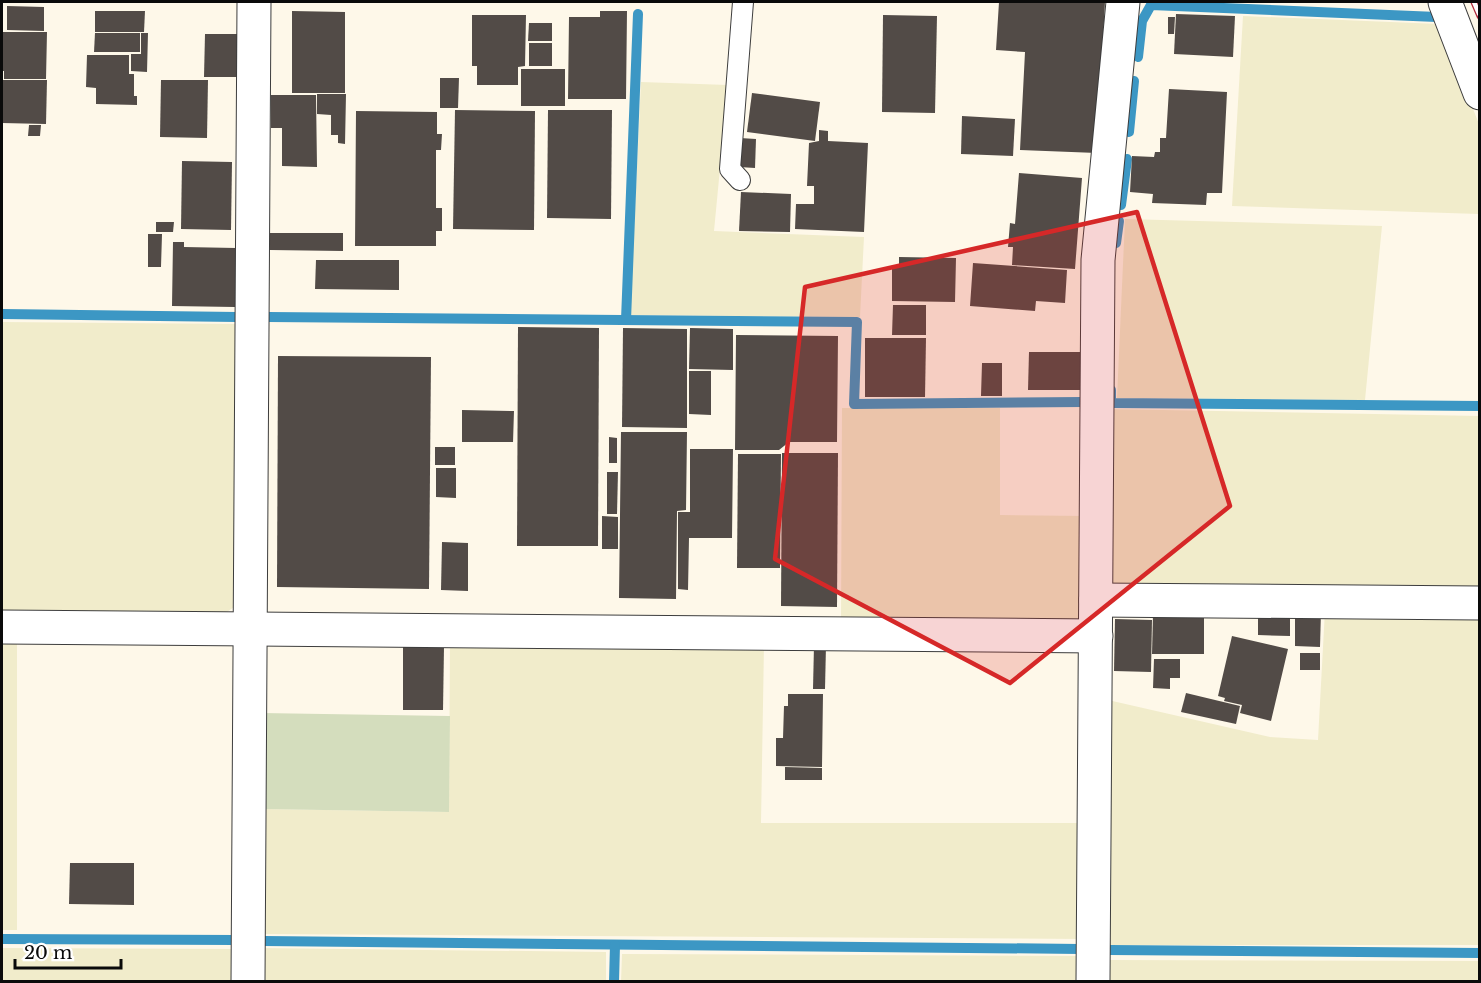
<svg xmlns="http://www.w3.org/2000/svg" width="1481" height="983" font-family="'Libre Baskerville',serif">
  <rect width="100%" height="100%" fill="#fef8e9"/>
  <g fill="#f1eccb">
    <polygon points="1243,16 1439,24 1479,124 1479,214 1232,206"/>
    <polygon points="641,82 728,85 714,231 864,237 860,317 630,315"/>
    <polygon points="1125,219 1382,226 1365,400 1117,398"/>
    <polygon points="2,322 240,324 237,605 224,614 2,615"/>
    <polygon points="842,408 1000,408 1000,515 1085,516 1084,615 1076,623 841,622"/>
    <polygon points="1108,409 1479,416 1479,595 1117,589 1107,581"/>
    <polygon points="1325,610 1479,612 1479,945 1107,945 1108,700 1270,737 1318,740"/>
    <rect x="2" y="641" width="15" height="289"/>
    <polygon points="450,641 764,644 761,823 1085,823 1084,939 259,934 261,809 449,812"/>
    <polygon points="2,948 236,949 236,981 2,982"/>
    <polygon points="259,948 606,952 606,981 259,982"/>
    <polygon points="622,954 1084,956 1083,981 621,982"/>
    <polygon points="1107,960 1479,961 1479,981 1107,982"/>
  </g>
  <polygon fill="#d4ddbd" points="261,713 450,716 449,812 261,809"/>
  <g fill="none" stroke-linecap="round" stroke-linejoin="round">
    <g stroke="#3c97c4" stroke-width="10">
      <polyline points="1138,57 1142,21 1151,5 1437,17"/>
      <polyline points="1129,132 1134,81"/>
      <polyline points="1121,205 1127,159"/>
      <polyline points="1116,243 1119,221"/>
      <polyline points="2,314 237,317"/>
      <polyline points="268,317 857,322 854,404 1083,402"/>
      <polyline points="626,320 638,14"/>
      <polyline points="1111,390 1111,403 1480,406"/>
      <polyline points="2,939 235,940"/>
      <polyline points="264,941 1080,949"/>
      <polyline points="1110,950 1480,953"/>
      <polyline points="614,982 615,945"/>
    </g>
  </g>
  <g fill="#524b47">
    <polygon points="999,2 1105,2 1097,153 1020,150 1025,52 996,50"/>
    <polygon points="7,6 44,7 44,31 7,30"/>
    <polygon points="95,11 145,11 144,32 95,32"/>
    <polygon points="292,11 345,12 345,93 292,93"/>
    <polygon points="600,11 627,11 626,99 568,99 569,17 600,17"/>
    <polygon points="1176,14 1235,16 1233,57 1174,54"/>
    <polygon points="472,15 526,15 525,66 518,67 518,85 477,85 477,66 472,66"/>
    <polygon points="883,15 937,16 935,113 882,112"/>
    <polygon points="1168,17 1175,17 1174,34 1168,34"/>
    <polygon points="529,23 552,23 552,41 528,41"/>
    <polygon points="2,32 47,32 46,79 4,79 4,71 2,71"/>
    <polygon points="95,33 140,33 140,52 94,52"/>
    <polygon points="141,33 148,33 147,72 131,71 131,54 141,54"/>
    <polygon points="205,34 244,34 243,77 204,77"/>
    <rect x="529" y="43" width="23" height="23"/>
    <polygon points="87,55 129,55 129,74 134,74 134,96 137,96 137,105 96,104 96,88 86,87"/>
    <rect x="521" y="69" width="44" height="37"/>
    <polygon points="440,78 459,78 458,108 440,108"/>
    <polygon points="2,80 47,80 46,124 2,123"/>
    <polygon points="161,80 208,80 207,138 160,137"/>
    <polygon points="1169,89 1227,92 1222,193 1207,193 1206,205 1152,203 1153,194 1130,192 1132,156 1154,157 1155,152 1160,152 1160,138 1166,138"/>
    <polygon points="752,93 820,102 815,141 747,132"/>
    <polygon points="317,94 346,94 345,144 338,143 338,135 331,135 331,115 317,114"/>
    <polygon points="271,95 316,95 317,167 282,166 282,128 271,128"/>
    <polygon points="455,110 535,111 534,230 453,229"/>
    <polygon points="548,110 612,110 611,219 547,218"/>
    <polygon points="356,111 437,112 437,134 442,134 441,150 436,150 436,208 442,208 442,231 436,231 436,246 355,246"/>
    <polygon points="962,116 1015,119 1013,156 961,154"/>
    <polygon points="29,125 41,125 40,136 28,136"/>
    <polygon points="819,130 828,131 828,141 868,143 864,232 795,229 796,204 814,204 814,186 807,186 809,143 819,141"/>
    <polygon points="740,138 756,139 755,168 739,167"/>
    <polygon points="182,161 232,162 231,230 181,229"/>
    <polygon points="1019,173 1082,178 1075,269 1012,265 1013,247 1008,247 1010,223 1015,224"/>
    <polygon points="741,192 791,194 790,232 739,231"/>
    <polygon points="156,222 174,222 173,232 156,232"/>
    <polygon points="270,233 343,233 343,251 270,250"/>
    <polygon points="148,234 162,234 161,267 148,267"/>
    <polygon points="173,242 184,242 184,247 236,248 235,307 172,306"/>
    <polygon points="899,257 956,258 955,302 892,301 892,268 899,268"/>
    <polygon points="316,260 399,260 399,290 315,289"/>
    <polygon points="973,263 1067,270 1065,303 1036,301 1035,311 970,306"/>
    <polygon points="893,305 926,305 926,335 892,335"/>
    <polygon points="518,327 599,328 598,546 517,546"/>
    <polygon points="623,328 687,329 687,428 622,427"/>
    <polygon points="690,328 733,329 733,370 689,369"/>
    <polygon points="736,335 838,336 837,442 789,442 779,450 735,450"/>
    <polygon points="865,338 926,338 925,397 865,397"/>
    <polygon points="1029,352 1085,352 1084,390 1028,390"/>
    <polygon points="278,356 431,357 429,589 277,587"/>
    <polygon points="982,363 1002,363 1002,396 981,396"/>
    <polygon points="689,371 711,371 711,415 689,414"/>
    <polygon points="462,410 514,411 513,442 462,442"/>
    <polygon points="621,432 687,432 686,510 677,511 676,599 619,598"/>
    <polygon points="609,437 617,438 617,463 609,463"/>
    <rect x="435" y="447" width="20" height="18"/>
    <polygon points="690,449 733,449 732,538 689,538 688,590 678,589 678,512 690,512"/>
    <polygon points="782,453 838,453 837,607 781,606"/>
    <polygon points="738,454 781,454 780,568 737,568"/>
    <polygon points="436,468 456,468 456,498 436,497"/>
    <polygon points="607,472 618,472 617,514 607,514"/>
    <polygon points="602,516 618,517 618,549 602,549"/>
    <polygon points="442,542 468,543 468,591 441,590"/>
    <polygon points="1321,611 1320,647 1295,646 1295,614"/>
    <polygon points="1153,614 1204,615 1204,654 1152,654"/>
    <polygon points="1258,616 1290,617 1290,636 1258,635"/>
    <polygon points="1115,619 1152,620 1151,672 1114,671"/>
    <polygon points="1232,636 1288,649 1271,721 1240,713 1242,705 1224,701 1225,698 1218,696"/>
    <polygon points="814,645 826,645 825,689 813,689"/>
    <polygon points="403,646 444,647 443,710 403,710"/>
    <rect x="1300" y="653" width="20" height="17"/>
    <polygon points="1154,659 1180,659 1180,678 1170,678 1170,689 1153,688"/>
    <polygon points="1186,693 1240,706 1236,724 1181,712"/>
    <polygon points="788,694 823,694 822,767 776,766 776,738 783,738 784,706 788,706"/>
    <polygon points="785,767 822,768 822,780 785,780"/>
    <polygon points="70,863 134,863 134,905 69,904"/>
  </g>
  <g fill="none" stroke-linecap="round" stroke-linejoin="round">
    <g stroke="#3d3d3d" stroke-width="22">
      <polyline id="service" points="740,180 730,169 743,2"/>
    </g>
    <g stroke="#3d3d3d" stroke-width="35">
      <g id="minor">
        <polyline points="1445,2 1480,93"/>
        <polyline points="1096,600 1480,603"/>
        <polyline points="2,627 1096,636"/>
        <polyline points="248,982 254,2"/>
        <polyline points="1093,982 1098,260 1123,2"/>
      </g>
    </g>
    <use href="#service" stroke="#fff" stroke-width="20"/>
    <use href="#minor" stroke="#fff" stroke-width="33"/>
    <g stroke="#b12b3b" stroke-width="7">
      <polyline id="rail" points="1474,2 1480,16"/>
    </g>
    <use href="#rail" stroke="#fff" stroke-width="4.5" stroke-dasharray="14" stroke-linecap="butt"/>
  </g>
  <path fill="#d62828" fill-opacity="0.2" stroke="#d62828" stroke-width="4.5" stroke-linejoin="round" d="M 1137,212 L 1230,506 L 1010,683 L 775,559 L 805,287 Z"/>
  <rect width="1481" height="983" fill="none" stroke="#0a0a0a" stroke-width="6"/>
  <path d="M15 959v9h106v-9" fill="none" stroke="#0a0a0a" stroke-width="3"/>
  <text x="24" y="959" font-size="18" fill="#0a0a0a" stroke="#ffffff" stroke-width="4.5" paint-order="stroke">20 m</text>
</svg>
